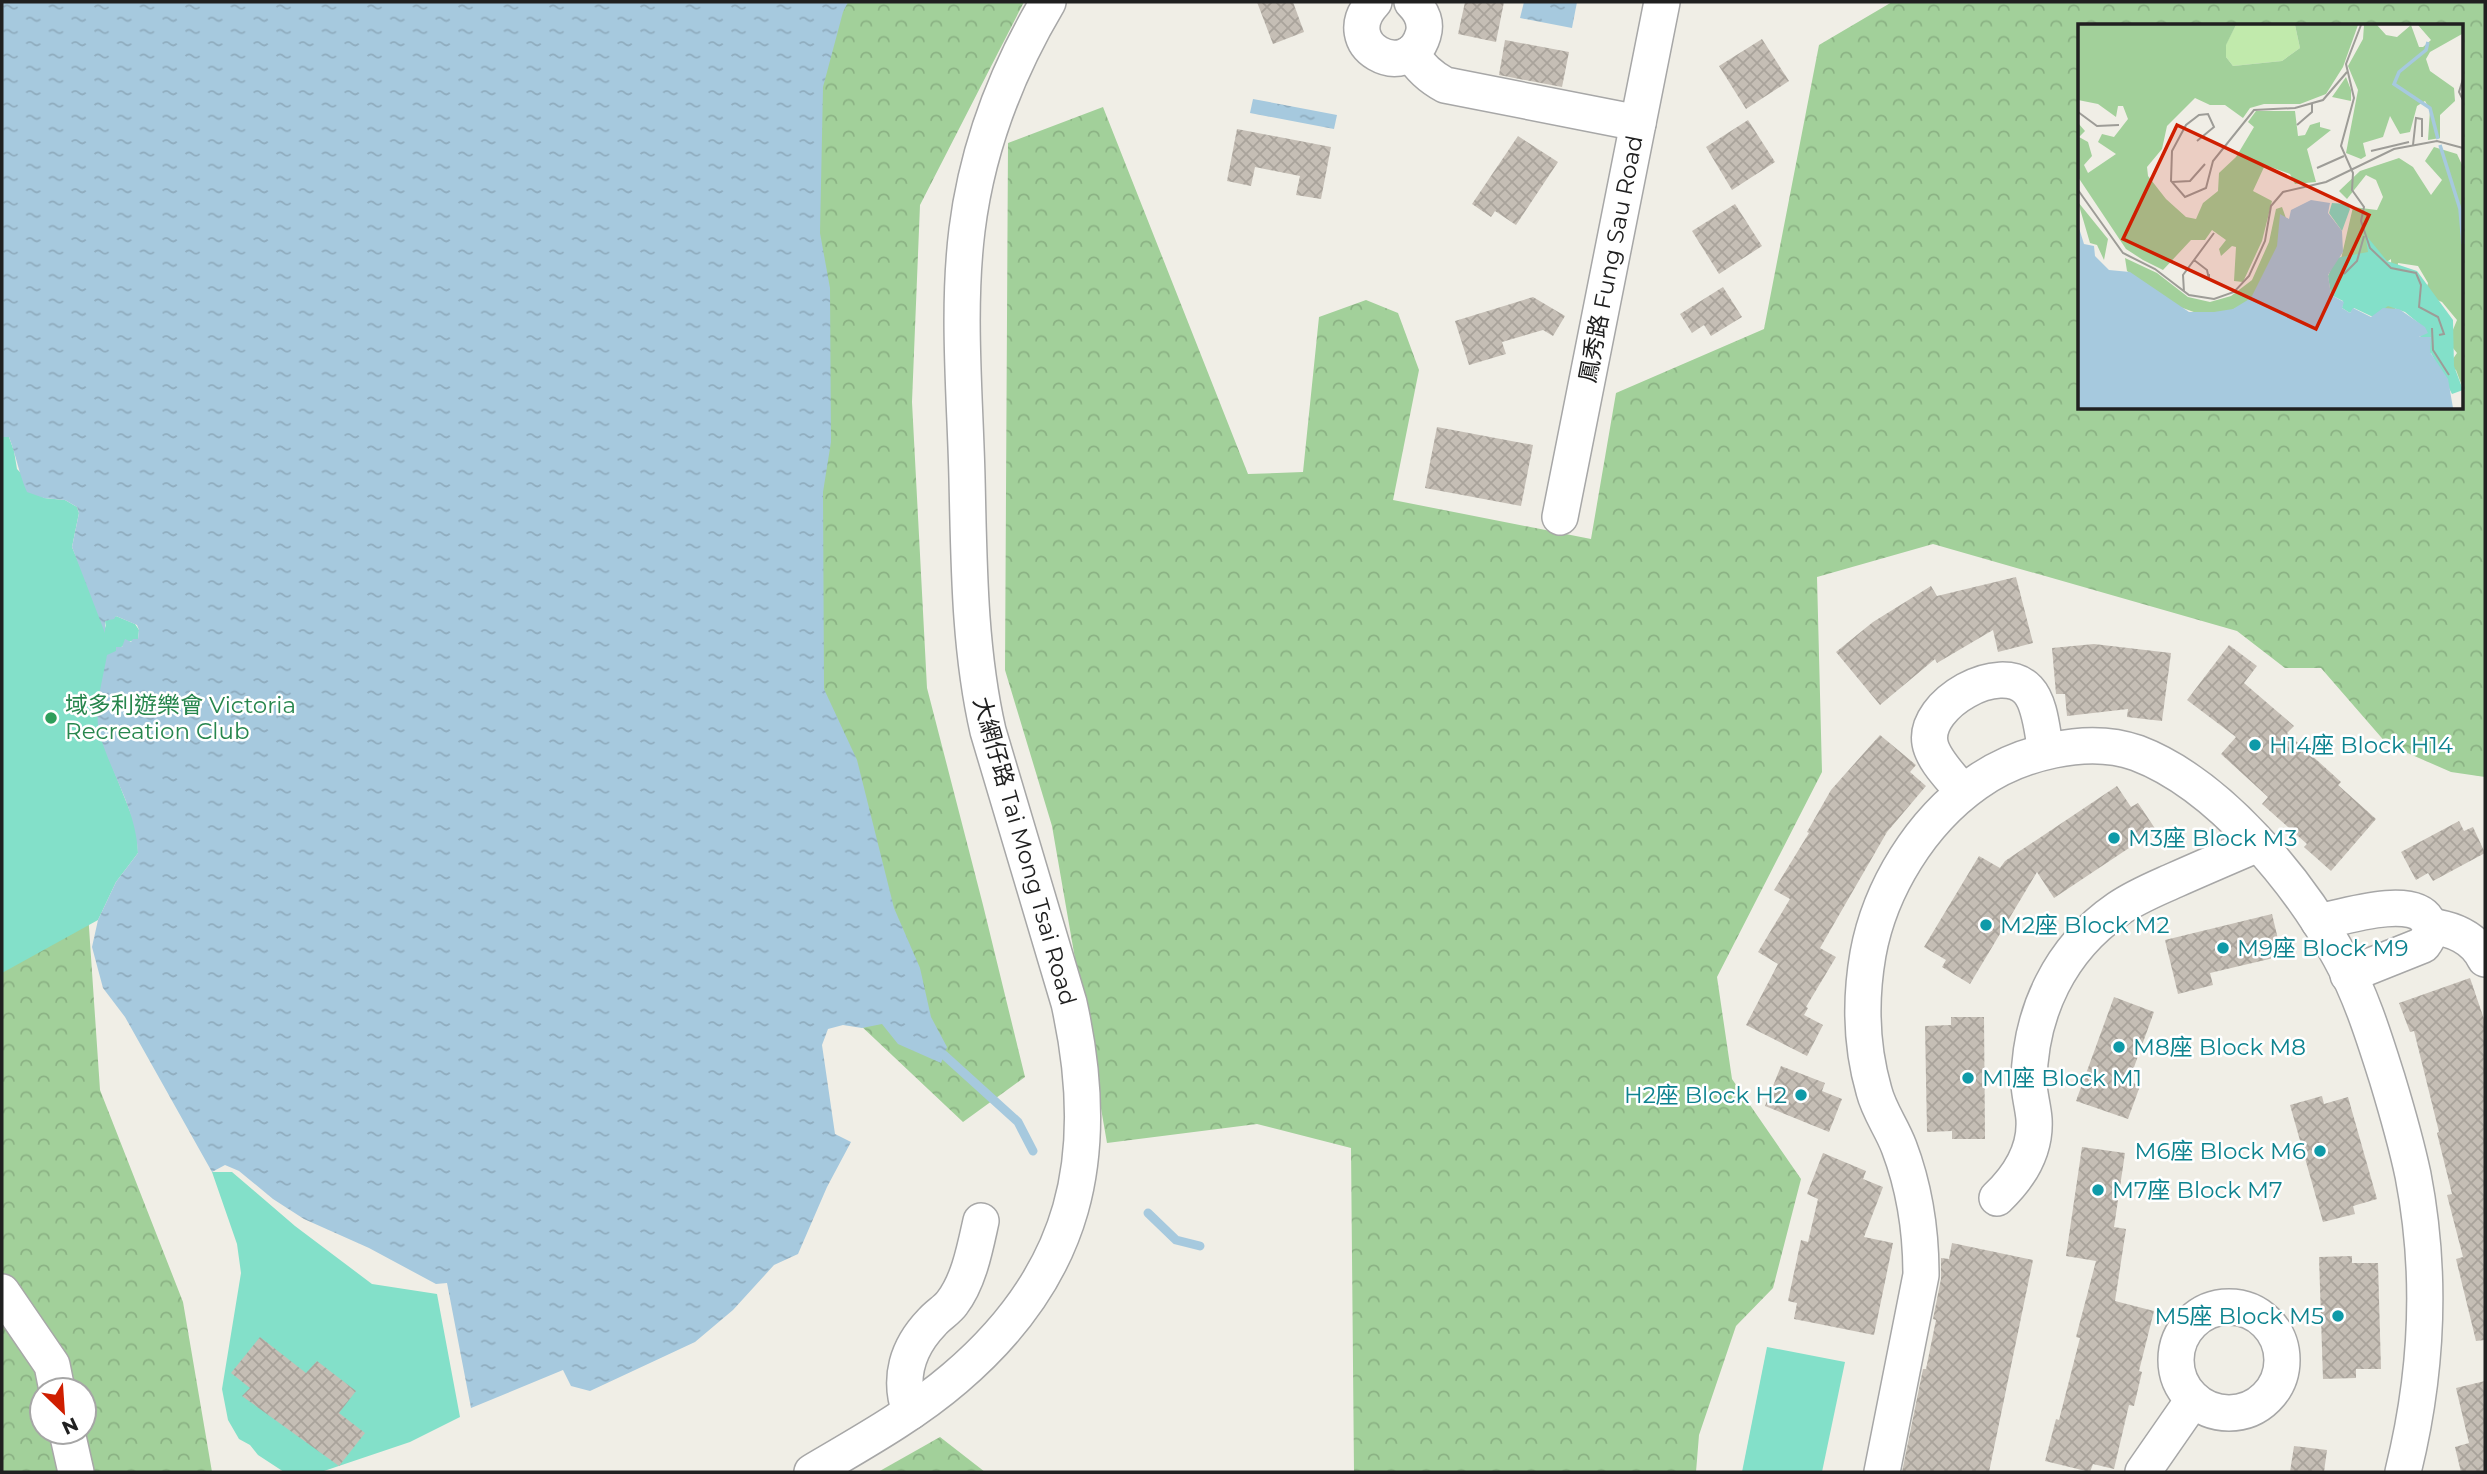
<svg xmlns="http://www.w3.org/2000/svg" width="2487" height="1474" font-family="Montserrat,'Noto Sans TC',sans-serif">
  <defs>
    <pattern id="forest-crowns" width="20" height="18" patternUnits="userSpaceOnUse" patternTransform="scale(1.75)"><rect width="20" height="18" fill="#a2d09a"/><path d="M2 6a3 3 0 1 1 6 0M12 15a3 3 0 1 1 6 0" fill="none" stroke="#8bb284"/></pattern>
    <pattern id="water-ripples" width="26" height="14" patternUnits="userSpaceOnUse" patternTransform="scale(1.75)"><rect width="26" height="14" fill="#a6c9de"/><path d="M2 4q2-2 4 0t4 0M15 11q2-2 4 0t4 0" fill="none" stroke="#8facbe"/></pattern>
    <pattern id="building-cross-hatch" width="8" height="8" patternUnits="userSpaceOnUse" patternTransform="scale(1.75)"><rect width="8" height="8" fill="#c5beb5"/><path d="M0 0l8 8M0 8l8-8" fill="none" stroke="#a9a39b"/></pattern>
  </defs>
  <rect width="100%" height="100%" fill="#f0eee6"/>
  <g fill="url(#forest-crowns)" fill-rule="evenodd">
    <polygon points="811,2 1024,2 920,205 912,402 927,688 983,905 1025,1077 963,1122 841,1007 812,876"/>
    <path d="M 1892,2 L 2485,2 L 2485,777 L 2451,772 L 2387,744 L 2321,668 L 2285,668 L 2237,631 L 1933,544 L 1817,577 L 1822,772 L 1717,977 L 1732,1079 L 1801,1179 L 1773,1288 L 1736,1326 L 1699,1435 L 1696,1472 L 1354,1472 L 1351,1148 L 1257,1124 L 1107,1143 L 1052,826 L 1005,670 L 1008,143 L 1103,107 L 1248,474 L 1303,472 L 1319,317 L 1366,300 L 1398,313 L 1419,370 L 1393,500 L 1591,539 L 1616,393 L 1764,329 L 1819,45 ZM 2079,26 L 2461,26 L 2461,408 L 2079,408 Z"/>
    <path d="M 2,502 L 85,868 L 100,1090 L 183,1302 L 212,1472 L 2,1472 ZM 42,1390 L 84,1390 L 84,1432 L 42,1432 Z"/>
    <polygon points="940,1437 985,1472 878,1472"/>
  </g>
  <g fill="#83e0c9">
    <polygon points="2,437 9,437 14,451 17,469 44,498 65,500 77,507 79,513 72,547 106,628 105,621 116,616 135,624 139,630 138,639 128,642 116,651 99,733 137,829 138,853 116,882 98,920 2,973"/>
    <polygon points="212,1172 232,1172 295,1226 372,1284 437,1294 460,1417 410,1442 321,1472 284,1472 258,1455 250,1445 239,1439 228,1420 222,1389 241,1273 237,1244"/>
    <polygon points="1767,1347 1845,1362 1822,1472 1742,1472"/>
  </g>
  <g fill="url(#water-ripples)">
    <path d="M 2,2 L 848,2 L 843,12 L 823,87 L 820,233 L 830,288 L 831,442 L 823,492 L 824,689 L 857,760 L 894,908 L 920,968 L 931,1017 L 947,1047 L 941,1063 L 898,1044 L 882,1024 L 862,1028 L 843,1025 L 828,1029 L 822,1045 L 835,1134 L 851,1142 L 827,1187 L 798,1254 L 774,1265 L 733,1310 L 695,1342 L 590,1391 L 571,1386 L 563,1370 L 471,1408 L 447,1283 L 436,1284 L 369,1248 L 304,1219 L 273,1199 L 239,1171 L 225,1165 L 212,1172 L 125,1017 L 103,988 L 92,947 L 98,920 L 116,882 L 138,853 C 136,809 112,776 100,735 C 93,711 103,679 107,655 L 116,651 L 116,647 L 122,647 L 125,639 L 131,642 L 133,639 L 138,639 L 139,630 L 137,625 L 116,616 L 114,619 L 105,621 L 105,633 L 72,547 L 79,513 L 77,507 L 65,500 L 44,498 L 27,492 C 19,474 16,455 9,437 L 2,437 Z"/>
    <polygon points="1524,2 1577,2 1572,28 1520,18"/>
    <polygon points="1253,99 1337,115 1334,129 1250,113"/>
  </g>
  <g fill="none" stroke-linecap="round" stroke-linejoin="round">
    <g stroke="#a6c9de" stroke-width="9">
      <polyline points="944,1055 1018,1122 1033,1151"/>
      <polyline points="1148,1213 1176,1240 1200,1246"/>
    </g>
  </g>
  <g fill="url(#building-cross-hatch)">
    <polygon points="1257,2 1293,2 1304,32 1273,44"/>
    <polygon points="1465,2 1504,2 1496,42 1458,34"/>
    <polygon points="1762,39 1789,81 1746,109 1719,66"/>
    <polygon points="1505,40 1569,52 1562,87 1499,75"/>
    <polygon points="1748,120 1775,162 1732,190 1706,147"/>
    <polygon points="1237,129 1331,147 1321,199 1296,195 1300,176 1255,167 1251,186 1227,181"/>
    <polygon points="1518,136 1558,162 1516,225 1495,211 1491,217 1472,204"/>
    <polygon points="1735,204 1762,246 1719,274 1692,231"/>
    <polygon points="1723,287 1742,317 1711,336 1704,325 1692,333 1680,314"/>
    <polygon points="1533,297 1565,316 1553,336 1543,330 1502,342 1506,354 1469,365 1455,321"/>
    <polygon points="1437,427 1533,445 1521,506 1425,488"/>
    <polygon points="2016,577 2033,643 1998,652 1993,630 1937,663 1935,659 1880,705 1836,652 1873,622 1931,586 1937,596"/>
    <polygon points="2094,644 2171,653 2162,721 2127,717 2128,709 2067,716 2065,694 2056,694 2052,648"/>
    <polygon points="2229,645 2257,666 2244,683 2294,726 2287,733 2341,782 2338,785 2376,819 2331,871 2304,847 2307,844 2262,804 2268,797 2221,754 2236,737 2187,700"/>
    <polygon points="1880,735 1916,765 1910,772 1926,786 1887,832 1820,948 1836,957 1806,1007 1808,1008 1804,1015 1823,1025 1807,1056 1746,1025 1778,964 1758,952 1790,899 1774,890 1809,833 1807,832 1831,790"/>
    <polygon points="2117,786 2131,807 2138,803 2156,830 2054,898 2037,872 1970,984 1942,967 1946,960 1924,947 1979,856 2000,868 2005,861"/>
    <polygon points="2459,821 2464,831 2473,827 2485,853 2433,881 2428,873 2416,880 2401,852"/>
    <polygon points="2272,914 2282,956 2210,973 2213,985 2178,994 2165,940"/>
    <polygon points="2470,978 2485,1022 2485,1340 2476,1341 2456,1259 2463,1257 2447,1195 2452,1194 2437,1133 2439,1132 2414,1031 2410,1032 2399,1003"/>
    <polygon points="2114,997 2154,1012 2129,1081 2140,1086 2128,1119 2076,1101"/>
    <polygon points="1951,1017 1984,1017 1985,1139 1952,1139 1952,1131 1927,1132 1925,1026 1951,1025"/>
    <polygon points="1781,1066 1825,1083 1822,1091 1842,1099 1829,1132 1765,1106"/>
    <polygon points="2322,1096 2324,1104 2348,1097 2377,1199 2353,1206 2355,1214 2323,1222 2290,1105"/>
    <polygon points="2082,1147 2125,1153 2114,1227 2126,1229 2115,1301 2154,1311 2139,1371 2142,1372 2134,1406 2129,1405 2114,1469 2093,1464 2090,1472 2045,1461 2056,1419 2059,1420 2080,1338 2076,1337 2096,1261 2066,1256"/>
    <polygon points="1823,1153 1866,1171 1863,1179 1883,1187 1864,1237 1893,1243 1874,1335 1794,1319 1797,1303 1788,1301 1801,1240 1808,1242 1818,1199 1807,1194"/>
    <polygon points="1952,1243 2033,1260 1989,1472 1902,1472 1923,1369 1926,1369 1936,1320 1933,1319 1941,1279 1941,1258 1949,1259"/>
    <polygon points="2352,1256 2352,1263 2378,1263 2381,1369 2356,1369 2356,1378 2323,1379 2319,1257"/>
    <polygon points="260,1337 306,1373 317,1361 356,1391 339,1413 365,1433 339,1466 242,1396 250,1388 231,1373"/>
    <polygon points="2485,1381 2485,1472 2461,1472 2455,1447 2469,1443 2456,1388"/>
    <polygon points="2294,1446 2327,1450 2324,1472 2290,1472"/>
  </g>
  <g fill="none" stroke-linecap="round" stroke-linejoin="round">
    <g stroke="#a7a7a7" stroke-width="38">
      <g id="minor">
        <path d="M 1374,2 C 1333,45 1408,85 1423,35 C 1427,22 1421,11 1412,2"/>
        <path d="M 1411,53 C 1420,68 1430,77 1445,85 L 1638,123"/>
        <polyline points="1560,517 1662,2"/>
        <path d="M 1963,792 C 1952,778 1933,760 1930,743 C 1923,704 2000,660 2028,690 C 2041,704 2042,733 2046,751"/>
        <path d="M 2319,922 C 2343,917 2412,895 2427,920 C 2433,930 2429,937 2423,945 L 2348,975"/>
        <path d="M 2430,926 C 2453,929 2474,937 2485,959"/>
        <path d="M 1997,1198 C 2019,1177 2036,1151 2034,1119 C 2033,1106 2029,1094 2029,1082 C 2030,1012 2060,949 2118,909 C 2135,897 2155,889 2175,880 C 2202,868 2230,856 2258,844"/>
        <polyline points="2,1292 52,1365 57,1390"/>
        <circle cx="2229" cy="1360" r="53"/>
        <path d="M 910,1412 C 898,1378 907,1348 932,1322 C 938,1315 947,1310 952,1303 C 969,1281 975,1248 981,1221"/>
        <polyline points="67,1432 76,1472"/>
        <path d="M 812,1472 C 861,1443 912,1415 955,1378 C 1077,1274 1103,1156 1069,1003 L 988,731 C 969,648 969,562 967,478 C 965,396 957,311 967,230 C 977,149 1007,71 1048,2"/>
        <path d="M 1882,1472 L 1921,1275 C 1921,1230 1915,1189 1899,1147 C 1892,1128 1879,1111 1874,1091 C 1861,1046 1860,1000 1868,954 C 1880,888 1921,822 1976,783 C 2018,753 2087,735 2137,753 C 2219,784 2299,882 2340,957 C 2361,995 2374,1037 2387,1078 C 2397,1111 2406,1142 2413,1175 C 2432,1273 2427,1375 2403,1472"/>
        <polyline points="2143,1472 2193,1400"/>
      </g>
    </g>
    <use href="#minor" stroke="#fff" stroke-width="35"/>
  </g>
  <circle fill="#2e9e5b" stroke="#fff" stroke-width="2.5" cx="51" cy="718" r="7"/>
  <g fill="#0f9aa8" stroke="#fff" stroke-width="2.5">
    <circle cx="2255" cy="745" r="7"/>
    <circle cx="2114" cy="838" r="7"/>
    <circle cx="1986" cy="925" r="7"/>
    <circle cx="2223" cy="948" r="7"/>
    <circle cx="2119" cy="1047" r="7"/>
    <circle cx="1968" cy="1078" r="7"/>
    <circle cx="1801" cy="1095" r="7"/>
    <circle cx="2320" cy="1151" r="7"/>
    <circle cx="2098" cy="1190" r="7"/>
    <circle cx="2338" cy="1316" r="7"/>
  </g>
  <g text-anchor="middle" stroke-width="5" stroke-linejoin="round" paint-order="stroke">
    <g font-size="23" fill="#202020" stroke="#fff">
      <text transform="translate(1611 259) rotate(-79)" y="8">鳳秀路 Fung Sau Road</text>
      <text transform="translate(1025 851) rotate(74)" y="8">大網仔路 Tai Mong Tsai Road</text>
    </g>
    <g font-size="23" fill="#27864d" stroke="#fff" text-anchor="start">
      <text x="65" y="713">域多利遊樂會 Victoria<tspan x="65" dy="26">Recreation Club</tspan></text>
    </g>
    <g font-size="23" fill="#0d838f" stroke="#fff" text-anchor="start">
      <text x="2269" y="753">H14座 Block H14</text>
      <text x="2128" y="846">M3座 Block M3</text>
      <text x="2000" y="933">M2座 Block M2</text>
      <text x="2237" y="956">M9座 Block M9</text>
      <text x="2133" y="1055">M8座 Block M8</text>
      <text x="1982" y="1086">M1座 Block M1</text>
      <text x="1787" y="1103" text-anchor="end">H2座 Block H2</text>
      <text x="2306" y="1159" text-anchor="end">M6座 Block M6</text>
      <text x="2112" y="1198">M7座 Block M7</text>
      <text x="2324" y="1324" text-anchor="end">M5座 Block M5</text>
    </g>
  </g>
  <g transform="translate(2078 24)">
    <rect width="385" height="385" fill="#f0eee6"/>
    <path d="M 158,1 L 217,1 L 222,24 L 204,37 L 155,42 L 148,33 L 148,20 Z" fill="#c1eaac"/>
    <path d="M 0,1 L 158,1 L 148,21 L 148,33 L 155,42 L 204,37 L 222,24 L 217,1 L 280,1 L 265,43 L 248,70 L 222,80 L 186,80 L 172,84 L 165,94 L 147,81 L 132,81 L 117,74 L 89,102 L 84,125 L 69,143 L 70,152 L 88,175 L 108,193 L 118,195 L 125,179 L 140,167 L 141,149 L 158,133 L 176,103 L 170,98 L 178,87 L 217,87 L 220,112 L 227,111 L 232,101 L 242,98 L 242,103 L 253,106 L 229,125 L 238,158 L 217,160 L 212,150 L 187,141 L 175,167 L 194,177 L 184,217 L 165,258 L 156,257 L 158,223 L 154,222 L 143,232 L 141,225 L 148,216 L 134,206 L 127,216 L 113,216 L 85,246 L 65,236 L 48,225 L 0,153 L 0,99 L 7,107 L 1,113 L 10,118 L 14,132 L 6,141 L 10,149 L 38,130 L 20,118 L 24,110 L 36,113 L 50,95 L 45,82 L 40,82 L 38,93 L 20,80 L 0,76 ZM 286,1 L 299,1 L 308,11 L 319,13 L 333,1 L 341,23 L 345,23 L 353,16 L 340,1 L 385,1 L 384,10 L 352,28 L 348,35 L 352,47 L 376,64 L 377,77 L 362,91 L 362,114 L 350,116 L 352,86 L 347,77 L 339,82 L 332,108 L 322,110 L 312,92 L 305,113 L 285,119 L 288,132 L 283,135 L 268,129 L 280,66 L 270,42 L 285,15 ZM 268,53 L 273,66 L 273,77 L 254,73 ZM 356,123 L 379,130 L 385,143 L 385,365 L 378,346 L 370,342 L 379,329 L 370,318 L 379,296 L 364,278 L 347,271 L 350,259 L 340,242 L 320,239 L 319,257 L 314,262 L 313,235 L 300,244 L 318,286 L 296,289 L 263,235 L 275,183 L 299,186 L 305,173 L 298,156 L 288,151 L 269,175 L 261,167 L 282,147 L 321,134 L 335,143 L 353,171 L 364,156 L 347,137 ZM 0,178 L 30,215 L 26,236 L 19,221 L 12,219 ZM 204,183 L 209,197 L 202,225 L 177,275 L 135,295 L 102,283 L 49,247 L 47,234 L 79,249 L 110,273 L 132,278 L 153,272 L 174,256 L 191,218 L 198,185 Z" fill="#a2d09a"/>
    <path d="M 254,179 L 269,180 L 272,185 L 264,207 L 251,189 ZM 287,210 L 309,237 L 339,247 L 375,296 L 376,342 L 385,366 L 374,370 L 353,329 L 334,336 L 353,313 L 342,314 L 344,302 L 327,288 L 310,282 L 295,293 L 276,284 L 272,289 L 264,284 L 265,277 L 253,271 L 250,252 L 258,234 L 290,228 Z" fill="#83e0c9"/>
    <path d="M 233,176 L 252,179 L 250,189 L 264,207 L 265,228 L 250,251 L 253,271 L 266,278 L 264,284 L 272,289 L 275,284 L 293,293 L 305,284 L 321,285 L 347,303 L 350,309 L 341,313 L 353,313 L 352,328 L 370,355 L 375,384 L 0,384 L 0,201 L 6,220 L 16,222 L 17,232 L 31,246 L 52,248 L 111,288 L 136,288 L 155,285 L 173,274 L 199,222 L 202,190 L 211,195 L 213,186 Z" fill="#a6c9de"/>
    <path fill="none" stroke="#a6c9de" stroke-width="3.5" d="M 350,18 L 348,26 L 321,48 L 316,60 L 352,84 L 360,115M 362,121 L 382,185 L 385,220"/>
    <path fill="none" stroke="#9d9c97" stroke-width="2" d="M 283,1 L 268,40 L 276,74 L 263,122 L 275,149 L 274,166 L 286,183 L 283,197 L 292,224 L 313,244 L 338,249 L 343,261 L 341,283 L 360,293 L 366,310 L 361,311M 385,55 L 381,68 L 385,76M 0,88 L 19,102 L 41,101M 219,101 L 234,88 L 234,79M 119,117 L 136,103 L 130,90 L 121,91 L 108,101 L 94,127 L 93,157 L 107,173 L 128,164 L 135,137 L 176,86 L 217,84 L 245,76 L 269,48M 335,121 L 338,94 L 344,95 L 344,113M 293,127 L 331,118M 239,144 L 266,132M 94,158 L 112,157 L 127,140M 0,166 L 45,229 L 77,245 L 111,271 L 136,275 L 156,268 L 171,252 L 187,217 L 193,182 L 205,168 L 248,158 L 316,125 L 359,117 L 385,124M 116,236 L 129,246 L 131,255 L 131,250M 266,250 L 279,237 L 286,212M 106,268 L 105,251 L 136,209M 354,304 L 355,326 L 371,351"/>
    <path fill="#cf1e00" fill-opacity="0.15" stroke="#cf1e00" stroke-width="3.5" d="M 99,101 L 291,191 L 238,305 L 45,215 Z"/>
    <rect width="385" height="385" fill="none" stroke="#202020" stroke-width="3.5"/>
  </g>
  <rect width="2487" height="1474" fill="none" stroke="#202020" stroke-width="7"/>
  <g transform="translate(63 1411) rotate(155)"><circle r="33" fill="#ffffff" stroke="#a6a6a6" stroke-width="2"/>
  <path d="M0-5L12 26L0 18L-12 26Z" fill="#cf1e00"/>
  <text y="-10" font-size="19" font-weight="bold" text-anchor="middle" fill="#202020">N</text>
  </g>
</svg>
